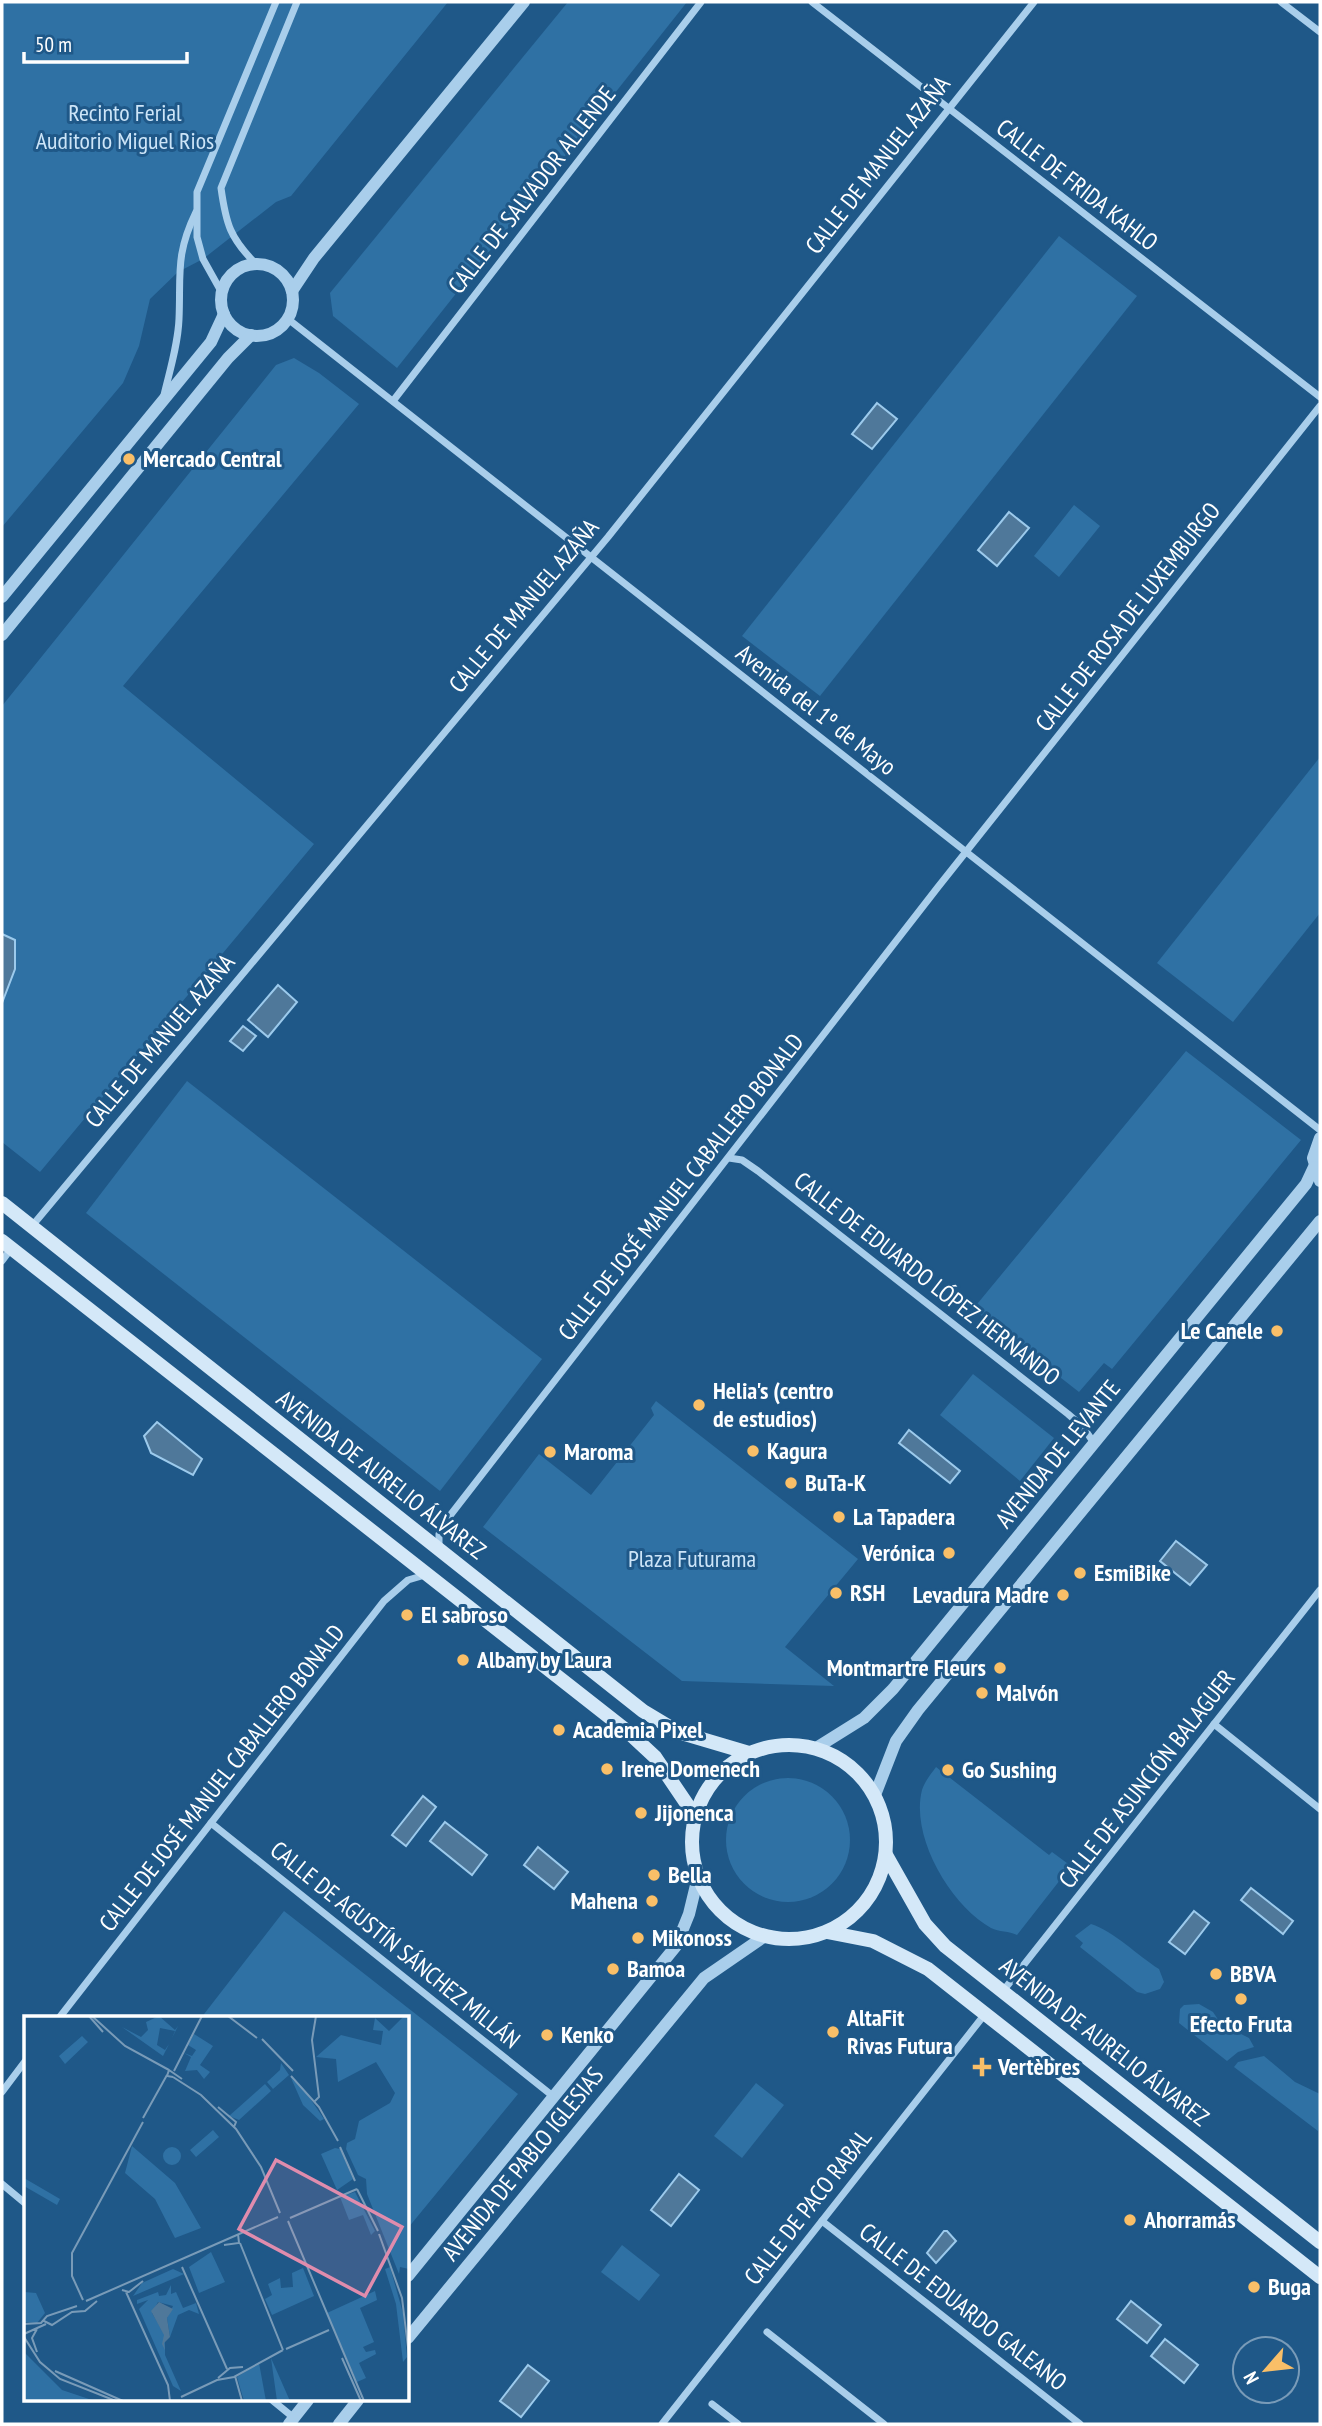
<svg xmlns="http://www.w3.org/2000/svg" width="1322" height="2426" font-family="'PT Sans Narrow',sans-serif">
  <rect width="100%" height="100%" fill="#1f5888"/>
  <g fill="#2f71a4">
    <polygon points="2,2 448,2 291,196 276,202 203,259 178,272 150,299 139,346 123,383 2,527"/>
    <polygon points="568,2 687,2 397,368 333,316 330,293"/>
    <polygon points="1059,236 1137,296 820,696 742,636"/>
    <polygon points="294,358 319,373 359,404 123,686 314,844 40,1172 2,1142 2,706 276,365"/>
    <polygon points="1074,505 1100,526 1059,577 1034,556"/>
    <polygon points="1320,757 1320,913 1233,1022 1157,963"/>
    <polygon points="1186,1051 1301,1140 1112,1369 1104,1363 1079,1392 973,1309"/>
    <polygon points="187,1081 542,1359 440,1491 86,1213"/>
    <polygon points="973,1374 1054,1438 1020,1481 940,1415"/>
    <polygon points="656,1401 858,1559 785,1647 834,1686 682,1681 483,1527 539,1454 591,1495 654,1415 651,1408"/>
    <path d="M 936,1767 L 1049,1855 L 1052,1852 L 1071,1866 L 1017,1935 C 1009,1931 999,1932 991,1928 C 951,1906 910,1837 922,1790 C 925,1781 931,1774 936,1767 Z"/>
    <circle cx="788" cy="1840" r="62"/>
    <polygon points="284,1911 518,2094 408,2228 408,2018 201,2018"/>
    <path d="M 1091,1924 C 1114,1931 1138,1956 1159,1969 L 1164,1982 L 1160,1989 L 1145,1994 L 1137,1992 L 1080,1947 L 1083,1943 L 1075,1936 Z"/>
    <polygon points="1184,2005 1199,2004 1213,2012 1221,2024 1249,2038 1254,2047 1238,2052 1227,2061 1179,2023 1180,2009"/>
    <polygon points="1264,2056 1295,2082 1320,2094 1318,2131 1234,2067 1238,2062"/>
    <polygon points="756,2083 784,2105 742,2158 714,2136"/>
    <polygon points="622,2245 660,2275 639,2301 601,2272"/>
  </g>
  <g fill="#4f789a" stroke="#9ccaec" stroke-width="2">
    <polygon points="877,403 897,419 872,449 852,434"/>
    <polygon points="1009,512 1029,528 997,566 978,550"/>
    <polygon points="2,934 15,940 15,969 2,1003"/>
    <polygon points="278,985 297,1002 268,1037 248,1020"/>
    <polygon points="243,1026 256,1036 243,1051 230,1041"/>
    <polygon points="157,1422 202,1459 193,1475 151,1453 144,1436"/>
    <polygon points="909,1430 960,1471 950,1483 899,1443"/>
    <polygon points="1176,1541 1207,1565 1190,1585 1160,1561"/>
    <polygon points="423,1796 436,1807 406,1846 392,1835"/>
    <polygon points="445,1822 487,1855 472,1875 430,1841"/>
    <polygon points="538,1847 568,1872 554,1889 524,1865"/>
    <polygon points="1251,1888 1293,1921 1283,1934 1241,1900"/>
    <polygon points="1194,1911 1209,1923 1185,1954 1169,1942"/>
    <polygon points="679,2174 699,2190 671,2226 651,2210"/>
    <polygon points="944,2231 947,2231 956,2241 936,2263 927,2253"/>
    <polygon points="1131,2301 1161,2325 1147,2343 1117,2319"/>
    <polygon points="1165,2339 1198,2365 1184,2383 1151,2356"/>
    <polygon points="528,2365 549,2381 521,2417 500,2401"/>
  </g>
  <g fill="none" stroke-linecap="round" stroke-linejoin="round">
    <g stroke="#a9ceeb" stroke-width="7">
      <polyline points="812,2 1320,397"/>
      <polyline points="1281,2 1320,32"/>
      <path d="M 256,264 C 230,238 226,224 221,188 L 297,2"/>
      <polyline points="222,293 203,259 197,237 197,192 276,2"/>
      <polyline points="288,319 1320,1130"/>
      <path d="M 164,395 C 170,370 178,344 179,319 C 181,275 175,255 196,212"/>
      <polyline points="393,401 701,2"/>
      <polyline points="729,1158 742,1160 758,1171 1068,1414 1083,1427 1094,1443"/>
      <polyline points="32,1226 608,537 1034,2"/>
      <polyline points="2,1261 11,1249"/>
      <polyline points="439,1550 439,1534 445,1522 938,887 1320,406"/>
      <polyline points="1214,1724 1320,1809"/>
      <polyline points="211,1823 554,2097"/>
      <polyline points="1003,1991 1320,1590"/>
      <polyline points="59,2018 384,1601 408,1580 425,1575"/>
      <polyline points="2,2092 26,2060"/>
      <polyline points="2,2184 26,2204"/>
      <polyline points="822,2221 1080,2424"/>
      <polyline points="767,2332 884,2424"/>
      <polyline points="272,2400 294,2418"/>
      <polyline points="712,2404 738,2424"/>
      <polyline points="662,2424 985,2014"/>
    </g>
    <g stroke="#a9ceeb" stroke-width="12">
      <circle cx="257" cy="300" r="36"/>
      <polyline points="292,291 314,258 524,2"/>
      <polyline points="2,597 211,342 224,314"/>
      <polyline points="2,635 228,358 251,335"/>
      <polyline points="1320,1138 1313,1158 1320,1181"/>
      <polyline points="816,1748 864,1718 893,1689 1306,1184 1314,1167"/>
      <polyline points="875,1795 896,1741 918,1710 1320,1221"/>
      <polyline points="408,2276 676,1946 689,1914 698,1877"/>
      <polyline points="408,2338 704,1978 765,1936"/>
      <polyline points="289,2424 308,2400"/>
      <polyline points="339,2424 358,2400"/>
    </g>
    <g stroke="#d4e8f8" stroke-width="14">
      <polyline points="2,1203 643,1711 678,1732 749,1753"/>
      <polyline points="2,1241 627,1731 655,1757 695,1816"/>
      <circle cx="789" cy="1842" r="97"/>
      <polyline points="886,1855 925,1924 945,1946 1320,2242"/>
      <polyline points="827,1932 873,1941 928,1969 1320,2277"/>
    </g>
  </g>
  <g fill="#f9bf68" stroke="#1f5888" stroke-width="2.5">
    <circle cx="129" cy="459" r="7"/>
    <circle cx="1277" cy="1331" r="7"/>
    <circle cx="699" cy="1405" r="7"/>
    <circle cx="753" cy="1451" r="7"/>
    <circle cx="550" cy="1452" r="7"/>
    <circle cx="791" cy="1483" r="7"/>
    <circle cx="839" cy="1517" r="7"/>
    <circle cx="949" cy="1553" r="7"/>
    <circle cx="1080" cy="1573" r="7"/>
    <circle cx="836" cy="1593" r="7"/>
    <circle cx="1063" cy="1595" r="7"/>
    <circle cx="407" cy="1615" r="7"/>
    <circle cx="463" cy="1660" r="7"/>
    <circle cx="1000" cy="1668" r="7"/>
    <circle cx="982" cy="1693" r="7"/>
    <circle cx="559" cy="1730" r="7"/>
    <circle cx="607" cy="1769" r="7"/>
    <circle cx="948" cy="1770" r="7"/>
    <circle cx="641" cy="1813" r="7"/>
    <circle cx="654" cy="1875" r="7"/>
    <circle cx="652" cy="1901" r="7"/>
    <circle cx="638" cy="1938" r="7"/>
    <circle cx="613" cy="1969" r="7"/>
    <circle cx="1216" cy="1974" r="7"/>
    <circle cx="1241" cy="1999" r="7"/>
    <circle cx="833" cy="2032" r="7"/>
    <circle cx="547" cy="2035" r="7"/>
    <path d="M978.5 2056.5h7v7h7v7h-7v7h-7v-7h-7v-7h7z"/>
    <circle cx="1130" cy="2220" r="7"/>
    <circle cx="1254" cy="2287" r="7"/>
  </g>
  <g text-anchor="middle" stroke-width="6" stroke-linejoin="round" paint-order="stroke">
    <g font-size="24" fill="#cde5f8" stroke="#1f5888">
      <text x="125" y="121">Recinto Ferial<tspan x="125" dy="28">Auditorio Miguel Rios</tspan></text>
      <text x="692" y="1567">Plaza Futurama</text>
    </g>
    <g font-size="24" fill="#fff" stroke="#1f5888">
      <text transform="translate(878 165) rotate(-52)" y="8">CALLE DE MANUEL AZAÑA</text>
      <text transform="translate(1077 185) rotate(38)" y="8">CALLE DE FRIDA KAHLO</text>
      <text transform="translate(532 190) rotate(-52)" y="8">CALLE DE SALVADOR ALLENDE</text>
      <text transform="translate(524 606) rotate(-50)" y="8">CALLE DE MANUEL AZAÑA</text>
      <text transform="translate(1128 617) rotate(-52)" y="8">CALLE DE ROSA DE LUXEMBURGO</text>
      <text transform="translate(816 710) rotate(38)" y="8">Avenida del 1º de Mayo</text>
      <text transform="translate(160 1041) rotate(-50)" y="8">CALLE DE MANUEL AZAÑA</text>
      <text transform="translate(681 1187) rotate(-52)" y="8">CALLE DE JOSÉ MANUEL CABALLERO BONALD</text>
      <text transform="translate(927 1279) rotate(38)" y="8">CALLE DE EDUARDO LÓPEZ HERNANDO</text>
      <text transform="translate(1058 1454) rotate(-51)" y="8">AVENIDA DE LEVANTE</text>
      <text transform="translate(381 1475) rotate(38)" y="8">AVENIDA DE AURELIO ÁLVAREZ</text>
      <text transform="translate(222 1778) rotate(-52)" y="8">CALLE DE JOSÉ MANUEL CABALLERO BONALD</text>
      <text transform="translate(1147 1779) rotate(-52)" y="8">CALLE DE ASUNCIÓN BALAGUER</text>
      <text transform="translate(395 1945) rotate(39)" y="8">CALLE DE AGUSTÍN SÁNCHEZ MILLÁN</text>
      <text transform="translate(1104 2042) rotate(38)" y="8">AVENIDA DE AURELIO ÁLVAREZ</text>
      <text transform="translate(523 2164) rotate(-51)" y="8">AVENIDA DE PABLO IGLESIAS</text>
      <text transform="translate(808 2207) rotate(-52)" y="8">CALLE DE PACO RABAL</text>
      <text transform="translate(963 2307) rotate(38)" y="8">CALLE DE EDUARDO GALEANO</text>
    </g>
    <g font-size="24" font-weight="bold" fill="#fff" stroke="#1f5888" text-anchor="start">
      <text x="143" y="467">Mercado Central</text>
      <text x="1263" y="1339" text-anchor="end">Le Canele</text>
      <text x="713" y="1399">Helia's (centro<tspan x="713" dy="28">de estudios)</tspan></text>
      <text x="767" y="1459">Kagura</text>
      <text x="564" y="1460">Maroma</text>
      <text x="805" y="1491">BuTa-K</text>
      <text x="853" y="1525">La Tapadera</text>
      <text x="935" y="1561" text-anchor="end">Verónica</text>
      <text x="1094" y="1581">EsmiBike</text>
      <text x="850" y="1601">RSH</text>
      <text x="1049" y="1603" text-anchor="end">Levadura Madre</text>
      <text x="421" y="1623">El sabroso</text>
      <text x="477" y="1668">Albany by Laura</text>
      <text x="986" y="1676" text-anchor="end">Montmartre Fleurs</text>
      <text x="996" y="1701">Malvón</text>
      <text x="573" y="1738">Academia Pixel</text>
      <text x="621" y="1777">Irene Domenech</text>
      <text x="962" y="1778">Go Sushing</text>
      <text x="655" y="1821">Jijonenca</text>
      <text x="668" y="1883">Bella</text>
      <text x="638" y="1909" text-anchor="end">Mahena</text>
      <text x="652" y="1946">Mikonoss</text>
      <text x="627" y="1977">Bamoa</text>
      <text x="1230" y="1982">BBVA</text>
      <text x="847" y="2026">AltaFit<tspan x="847" dy="28">Rivas Futura</tspan></text>
      <text x="1241" y="2032" text-anchor="middle">Efecto Fruta</text>
      <text x="561" y="2043">Kenko</text>
      <text x="998" y="2075">Vertèbres</text>
      <text x="1144" y="2228">Ahorramás</text>
      <text x="1268" y="2295">Buga</text>
    </g>
  </g>
  <g transform="translate(24 2016)">
    <rect width="385" height="385" fill="#1f5888"/>
    <path d="M 135,0 L 151,14 L 154,10 L 148,22 L 151,15 L 136,12 L 133,29 L 141,34 L 145,28 L 139,40 L 98,11 L 117,21 L 124,14 L 122,6 ZM 380,0 L 385,0 L 385,253 L 376,251 L 375,258 L 343,178 L 342,163 L 334,159 L 322,133 L 323,127 L 331,123 L 335,105 L 366,87 L 371,77 L 352,46 L 314,66 L 312,43 L 292,41 L 317,19 L 357,29 L 359,15 L 349,14 L 351,2 L 365,15 ZM 170,18 L 189,30 L 176,49 L 186,56 L 180,63 L 173,54 L 161,55 L 167,41 L 160,37 L 168,40 L 172,34 L 164,29 ZM 58,20 L 64,26 L 41,48 L 35,40 ZM 257,47 L 265,59 L 249,73 L 243,66 L 256,54 ZM 267,62 L 283,78 L 300,103 L 296,105 L 279,89 ZM 241,68 L 247,75 L 215,104 L 205,100 ZM 189,114 L 195,121 L 172,141 L 166,134 ZM 108,130 L 151,167 L 177,212 L 151,222 L 131,183 L 101,157 ZM139 140a9 9 0 1 1 18 0a9 9 0 1 1-18 0ZM 311,132 L 316,133 L 329,163 L 313,174 L 297,138 ZM 0,162 L 36,183 L 33,189 L 0,170 ZM 331,176 L 351,215 L 347,219 L 339,199 L 325,204 L 316,181 ZM 187,236 L 201,266 L 175,277 L 165,251 ZM 366,251 L 379,297 L 383,341 L 379,346 L 372,288 L 361,253 ZM 279,252 L 290,280 L 248,299 L 241,283 L 248,279 L 244,268 L 256,262 L 257,272 L 269,271 L 268,257 ZM 149,253 L 160,258 L 109,280 L 118,267 ZM 147,269 L 147,278 L 152,276 L 159,292 L 172,287 L 175,298 L 165,294 L 154,299 L 146,321 L 143,302 L 149,290 L 134,286 L 128,297 L 141,319 L 141,339 L 157,375 L 149,370 L 115,293 L 124,284 L 113,288 L 113,284 L 134,276 L 135,280 L 142,279 ZM 351,275 L 353,284 L 336,292 L 350,326 L 339,331 L 342,336 L 351,334 L 352,338 L 335,347 L 342,362 L 333,366 L 303,297 ZM 0,276 L 12,277 L 21,297 L 13,307 L 0,306 ZM 0,336 L 38,374 L 71,385 L 0,385 ZM 247,342 L 266,385 L 253,385 ZM 235,347 L 242,385 L 220,385 L 213,361 Z" fill="#2f71a4"/>
    <path d="M 135,286 L 149,293 L 143,302 L 146,321 L 140,327 L 141,334 L 138,328 L 140,319 L 127,295 Z" fill="#4f789a"/>
    <path fill="none" stroke="#799bb8" stroke-width="2" d="M 65,0 L 79,16M 68,0 L 101,30 L 145,54M 204,0 L 233,22M 238,23 L 269,55M 150,55 L 178,0M 267,60 L 295,91 L 314,125M 149,61 L 177,79 L 212,113 L 237,151 L 256,197M 149,61 L 143,60 L 145,54 L 158,63M 290,86 L 295,81 L 288,24 L 292,0M 194,91 L 212,106 L 210,111M 119,102 L 143,59M 316,131 L 331,165M 333,173 L 354,215M 266,202 L 333,173M 264,205 L 340,385M 355,218 L 378,282 L 385,340M 206,222 L 254,201M 216,227 L 259,334M 200,229 L 215,227 L 214,218M 158,251 L 203,353M 98,274 L 105,276 L 119,265M 102,276 L 144,369 L 146,385M 59,284 L 48,260 L 48,237 L 119,106M 62,285 L 206,222M 20,305 L 28,309 L 48,296 L 61,295 L 73,285M 0,308 L 17,307 L 23,300 L 53,290M 0,318 L 22,308M 0,321 L 16,346 L 36,363 L 92,385M 262,333 L 305,314M 13,336 L 8,322 L 13,313M 318,342 L 337,385M 31,355 L 99,385M 211,360 L 218,385M 194,362 L 206,352 L 219,351M 157,381 L 193,364 L 210,361 L 259,334"/>
    <path fill="#e08cad" fill-opacity="0.15" stroke="#e08cad" stroke-width="3.5" d="M 252,144 L 378,211 L 341,280 L 215,213 Z"/>
    <rect width="385" height="385" fill="none" stroke="#fff" stroke-width="3.5"/>
  </g>
  <rect width="1322" height="2426" fill="none" stroke="#ffffff" stroke-width="7"/>
  <g transform="translate(1266 2370) rotate(242)"><circle r="33" fill="#1f5888" stroke="#799bb8" stroke-width="2"/>
  <path d="M0-5L12 26L0 18L-12 26Z" fill="#f9bf68"/>
  <text y="-10" font-size="19" font-weight="bold" text-anchor="middle" fill="#ffffff">N</text>
  </g>
  <path d="M24 52v10h163v-10" fill="none" stroke="#ffffff" stroke-width="3.5"/>
  <text x="35" y="52" font-size="21" fill="#ffffff" stroke="#1f5888" stroke-width="5" paint-order="stroke">50 m</text>
</svg>
